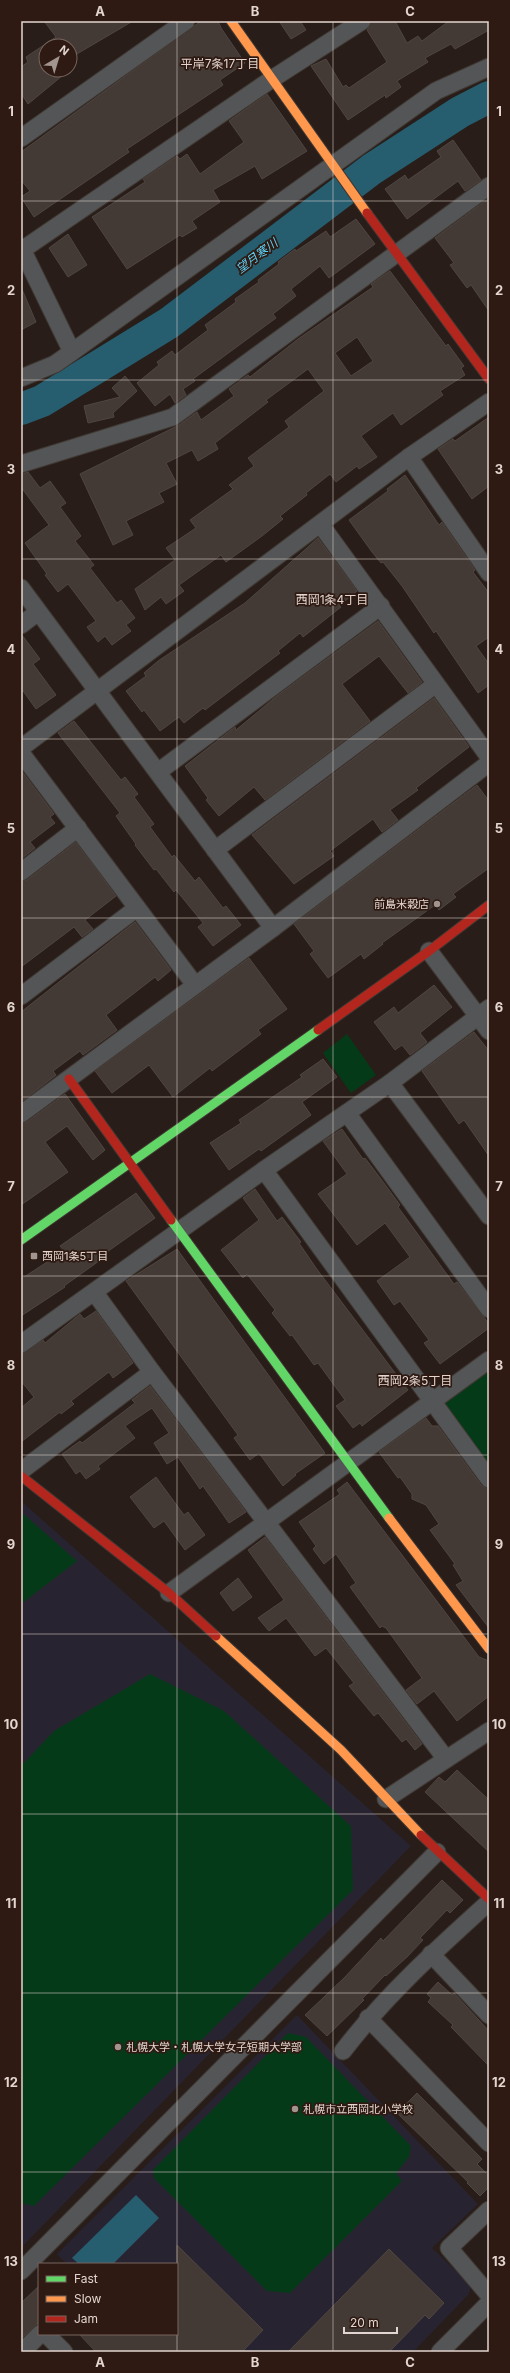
<svg xmlns="http://www.w3.org/2000/svg" width="510" height="2373" font-family="Inter,'Noto Sans JP',sans-serif">
  <rect width="100%" height="100%" fill="#281d18"/>
  <g fill="#282330">
    <polygon points="21,1501 411,1846 21,2248"/>
    <polygon points="297,2015 478,2204 432,2248 471,2285 469,2294 413,2352 152,2352 177,2334 177,2264 67,2264 57,2254"/>
  </g>
  <g fill="#053a19">
    <polygon points="347,1034 376,1075 351,1093 323,1053"/>
    <polygon points="489,1368 489,1468 441,1403"/>
    <polygon points="21,1512 77,1561 21,1604"/>
    <polygon points="150,1674 224,1711 351,1826 353,1890 34,2206 21,2203 21,1766 54,1731"/>
    <polygon points="288,2033 306,2037 411,2146 409,2157 396,2173 402,2181 290,2293 267,2291 154,2178 153,2170"/>
  </g>
  <polygon fill="#265d6f" points="136,2195 159,2218 113,2264 79,2264 72,2258"/>
  <g fill="none" stroke-linecap="round" stroke-linejoin="round">
    <polyline stroke="#265d6f" stroke-width="32" points="21,409 42,401 169,323 372,169 460,112 489,97"/>
  </g>
  <g fill="#433a35" stroke="#504641" fill-rule="evenodd">
    <polygon points="44,21 133,21 70,58 70,46 46,46 46,70 68,71 28,104 21,93 21,67 28,62 26,57 56,37"/>
    <polygon points="201,21 218,21 221,28 245,63 220,80 223,85 127,149 129,152 34,217 21,197 30,191 21,180 21,152"/>
    <polygon points="279,21 300,21 306,30 291,39"/>
    <polygon points="372,21 395,21 407,43 418,36 422,41 449,21 489,21 489,30 455,49 451,44 425,58 428,62 397,81 401,87 386,98 385,95 348,120 311,66 326,59 343,87 346,85 349,88 387,62 367,30"/>
    <polygon points="267,94 307,151 262,179 255,166 213,190 220,202 192,221 197,228 182,237 180,235 127,269 92,217 145,182 143,179 177,156 180,159 187,154 200,174 244,142 229,121"/>
    <polygon points="453,140 481,180 465,191 458,181 407,219 385,189 405,175 408,180 441,157 437,151"/>
    <polygon points="489,198 489,311 471,285 467,288 450,265 454,263 435,238"/>
    <polygon points="356,219 375,244 329,278 320,266 291,289 296,296 273,314 276,318 193,379 195,381 183,389 186,395 175,403 170,394 155,406 137,383 159,365 157,362 172,351 175,355 208,330 205,325 236,302 235,299 259,282 258,280 279,264 278,262 295,249 296,251 326,231 330,237"/>
    <polygon points="68,234 87,265 68,277 49,248"/>
    <path d="M 390,271 L 446,346 L 448,344 L 464,366 L 461,368 L 465,375 L 440,391 L 443,395 L 401,425 L 393,413 L 361,436 L 377,457 L 359,469 L 357,466 L 336,482 L 330,474 L 306,493 L 307,495 L 280,516 L 283,519 L 262,536 L 226,562 L 221,555 L 179,585 L 184,591 L 166,604 L 161,597 L 145,610 L 135,589 L 175,560 L 166,548 L 196,528 L 190,520 L 233,489 L 229,485 L 254,466 L 248,458 L 289,427 L 285,421 L 324,391 L 308,369 L 266,400 L 268,402 L 215,443 L 218,449 L 198,461 L 192,450 L 166,463 L 177,484 L 159,493 L 164,502 L 126,521 L 133,535 L 113,545 L 80,474 L 179,425 L 197,412 L 201,420 L 234,396 L 229,389 L 248,375 L 250,377 L 298,339 L 373,287 L 371,284 ZM 357,337 L 373,361 L 351,376 L 335,353 Z"/>
    <polygon points="21,287 36,322 21,330"/>
    <polygon points="125,376 137,391 113,413 114,417 88,423 84,406 120,397 112,388"/>
    <polygon points="489,417 489,486 472,499 438,449 453,439 455,441"/>
    <polygon points="28,472 40,488 50,481 66,503 60,507 81,536 75,541 94,565 90,568 117,603 121,600 135,618 126,625 131,631 112,645 105,636 98,642 87,627 96,621 68,584 58,592 45,575 47,574 25,543 49,525 21,487 21,474"/>
    <polygon points="405,475 439,525 442,522 475,570 473,572 489,593 489,637 476,646 489,664 489,685 478,693 436,631 434,633 402,586 383,562 381,563 372,552 349,520 388,491 387,489"/>
    <polygon points="318,538 357,591 339,606 341,607 303,637 300,633 278,651 280,653 205,710 203,708 184,723 179,717 160,731 144,710 142,712 126,691 146,676 144,673 158,661 245,603"/>
    <polygon points="378,621 422,682 408,693 379,656 342,684 370,721 265,800 254,787 219,816 206,800 208,798 185,766 235,727 236,730 278,695"/>
    <polygon points="22,635 40,659 33,664 56,695 36,709 21,688"/>
    <polygon points="434,698 469,747 416,788 418,790 390,810 398,820 382,832 373,819 330,851 334,856 294,884 252,835"/>
    <polygon points="74,721 121,780 125,777 138,794 134,797 154,824 150,827 172,857 174,855 195,881 199,877 223,908 226,906 241,925 213,946 198,927 203,923 176,890 174,892 156,869 154,870 135,845 136,844 116,816 120,813 58,733"/>
    <polygon points="21,770 54,814 50,817 55,823 30,842 35,848 21,859"/>
    <polygon points="477,785 489,801 489,868 453,894 456,897 439,910 435,905 382,943 383,944 364,959 361,954 328,978 310,954 314,951 294,924"/>
    <polygon points="76,842 116,896 85,920 93,929 82,937 74,927 21,967 21,882 27,880"/>
    <polygon points="135,922 171,970 158,981 155,977 106,1015 117,1030 83,1055 80,1051 53,1071 56,1075 21,1102 21,1012"/>
    <polygon points="249,958 287,1009 258,1030 261,1034 212,1071 210,1068 173,1097 149,1065 112,1093 95,1071"/>
    <polygon points="434,985 452,1007 420,1033 427,1042 410,1055 402,1045 395,1050 374,1022 394,1007 398,1013"/>
    <polygon points="474,1032 489,1051 489,1156 464,1120 459,1124 422,1071"/>
    <polygon points="323,1059 337,1077 302,1102 311,1115 261,1151 259,1149 229,1170 210,1143 241,1123 239,1120 302,1077 300,1075"/>
    <polygon points="65,1094 105,1150 93,1160 67,1126 45,1142 68,1172 21,1205 21,1124 27,1122"/>
    <polygon points="342,1129 363,1159 365,1158 381,1179 400,1205 398,1207 454,1284 457,1282 489,1324 489,1328 440,1364 424,1343 429,1340 400,1301 394,1305 377,1281 410,1257 385,1223 357,1245 318,1194 347,1174 323,1141"/>
    <polygon points="255,1189 277,1221 282,1217 301,1242 299,1243 316,1268 408,1390 362,1426 360,1423 353,1428 336,1406 345,1400 318,1363 314,1365 292,1335 290,1336 272,1313 275,1310 247,1274 243,1278 221,1250 259,1220 243,1198"/>
    <polygon points="136,1193 155,1218 97,1259 99,1261 64,1286 65,1287 21,1316 21,1279 64,1251 60,1246"/>
    <polygon points="177,1249 325,1453 295,1474 296,1475 283,1486 259,1453 250,1460 234,1438 238,1435 126,1281"/>
    <polygon points="96,1311 133,1363 113,1378 109,1372 71,1401 74,1404 61,1414 60,1412 21,1442 21,1408 34,1397 21,1381 21,1355 43,1340 45,1343 80,1314 84,1319"/>
    <polygon points="150,1386 246,1512 229,1523 203,1486 200,1489 178,1457 167,1464 154,1443 169,1433 152,1408 125,1426 135,1438 98,1466 100,1469 86,1479 80,1471 76,1474 62,1454 80,1441 82,1443 135,1403 132,1400"/>
    <polygon points="426,1418 432,1426 438,1426 481,1485 489,1489 489,1628 456,1585 463,1581 453,1565 455,1564 430,1530 439,1524 426,1505 412,1499 412,1494 400,1477 398,1478 379,1452"/>
    <polygon points="156,1477 184,1515 188,1512 205,1535 185,1550 164,1521 154,1528 130,1497"/>
    <polygon points="347,1482 479,1657 489,1661 489,1696 457,1721 434,1691 417,1704 406,1690 422,1678 386,1628 382,1626 380,1628 350,1587 356,1583 336,1554 324,1564 313,1549 316,1546 299,1522 340,1494 337,1490"/>
    <polygon points="265,1537 422,1744 415,1750 406,1739 402,1742 378,1713 374,1716 349,1686 354,1683 326,1648 315,1656 286,1618 269,1631 258,1618 284,1600 248,1550"/>
    <polygon points="238,1578 252,1597 233,1611 220,1593"/>
    <polygon points="457,1770 489,1800 489,1852 425,1792 439,1777 445,1782"/>
    <polygon points="442,1880 463,1900 450,1913 447,1910 420,1938 423,1940 407,1957 386,1976 385,1975 362,1999 364,2000 327,2036 305,2015 345,1977 381,1938 383,1941"/>
    <polygon points="438,1982 452,1995 454,1993 489,2031 489,2066 451,2027 453,2025 428,2002 431,1998 427,1994"/>
    <polygon points="417,2093 482,2159 477,2164 489,2176 489,2187 480,2196 467,2183 468,2182 397,2113"/>
    <polygon points="177,2245 263,2330 242,2352 96,2352 79,2334 177,2334"/>
    <polygon points="389,2249 444,2303 429,2319 425,2315 389,2352 288,2352"/>
    <polygon points="39,2286 39,2322 21,2339 21,2303"/>
  </g>
  <g fill="none" stroke-linecap="round" stroke-linejoin="round">
    <g stroke="#403833" stroke-width="19">
      <g id="street">
        <polyline points="21,138 186,21"/>
        <polyline points="21,247 72,352"/>
        <polyline points="22,250 272,79 362,21"/>
        <polyline points="21,378 55,364 72,352 436,91 489,67"/>
        <polyline points="409,457 489,573"/>
        <polyline points="21,464 173,417 489,186"/>
        <polyline points="321,525 489,757"/>
        <polyline points="21,588 273,928"/>
        <polyline points="21,625 38,612"/>
        <polyline points="21,748 409,457 489,402"/>
        <polyline points="21,753 195,985"/>
        <polyline points="158,772 381,606"/>
        <polyline points="215,850 436,684"/>
        <polyline points="21,872 78,828"/>
        <polyline points="429,951 489,1031"/>
        <polyline points="21,996 137,908"/>
        <polyline points="390,1083 489,1216"/>
        <polyline points="347,1113 489,1309"/>
        <polyline points="21,1114 273,928 489,763"/>
        <polyline points="264,1170 489,1479"/>
        <polyline points="95,1293 152,1372 446,1759"/>
        <polyline points="21,1344 264,1170 390,1083 489,1008"/>
        <polyline points="21,1471 152,1372"/>
        <polyline points="169,1593 489,1360"/>
        <polyline points="386,1799 489,1731"/>
        <polyline points="431,1954 489,2015"/>
        <polyline points="368,2018 489,2143"/>
        <path d="M 343,2051 C 386,1995 437,1949 489,1902"/>
        <polyline points="489,2210 449,2248 489,2295"/>
        <polyline points="21,2271 437,1852"/>
        <polyline points="46,2334 64,2352"/>
        <polyline points="22,2352 40,2334"/>
        <polyline points="440,2352 489,2303"/>
      </g>
    </g>
    <g stroke="#403833" stroke-width="11">
      <g id="fast">
        <polyline points="171,1220 389,1518"/>
        <polyline points="21,1240 318,1030"/>
      </g>
    </g>
    <g stroke="#403833" stroke-width="11">
      <g id="slow">
        <polyline points="231,21 367,213"/>
        <polyline points="389,1518 489,1649"/>
        <polyline points="216,1636 341,1750 421,1835"/>
      </g>
    </g>
    <g stroke="#403833" stroke-width="11">
      <g id="jam">
        <polyline points="367,213 489,379"/>
        <polyline points="318,1030 429,951 489,905"/>
        <polyline points="69,1079 171,1220"/>
        <polyline points="21,1476 169,1593 216,1636"/>
        <polyline points="421,1835 489,1899"/>
      </g>
    </g>
    <use href="#street" stroke="#535556" stroke-width="17"/>
    <use href="#fast" stroke="#63d668" stroke-width="9"/>
    <use href="#slow" stroke="#ff974d" stroke-width="9"/>
    <use href="#jam" stroke="#b3261e" stroke-width="9"/>
  </g>
  <path fill="none" stroke="#e3d5cf" stroke-width="1" stroke-opacity="0.55" d="M 177,21 L 177,2352M 333,21 L 333,2352M 21,201 L 489,201M 21,380 L 489,380M 21,559 L 489,559M 21,739 L 489,739M 21,918 L 489,918M 21,1097 L 489,1097M 21,1276 L 489,1276M 21,1455 L 489,1455M 21,1634 L 489,1634M 21,1814 L 489,1814M 21,1993 L 489,1993M 21,2172 L 489,2172"/>
  <g fill="#a2958f" stroke="#2e1a12" stroke-width="1.5">
    <circle cx="437" cy="904" r="4"/>
    <rect x="30" y="1252" width="8" height="8" rx="2"/>
    <circle cx="118" cy="2047" r="4"/>
    <circle cx="295" cy="2109" r="4"/>
  </g>
  <g text-anchor="middle" stroke-width="3.5" stroke-linejoin="round" paint-order="stroke">
    <g font-size="11" fill="#e3d5cf" stroke="#2e1a12" text-anchor="start">
      <text x="429" y="908" text-anchor="end">前島米穀店</text>
      <text x="42" y="1260">西岡1条5丁目</text>
      <text x="126" y="2051">札幌大学・札幌大学女子短期大学部</text>
      <text x="303" y="2113">札幌市立西岡北小学校</text>
    </g>
    <g font-size="12" fill="#e3d5cf" stroke="#2e1a12">
      <text x="220" y="68">平岸7条17丁目</text>
      <text x="332" y="604">西岡1条4丁目</text>
      <text x="415" y="1385">西岡2条5丁目</text>
    </g>
    <g font-size="12" font-style="italic" fill="#5bd0f7" stroke="#2e1a12">
      <text transform="translate(257 256) rotate(-37)" y="4">望月寒川</text>
    </g>
  </g>
  <rect width="510" height="2373" fill="none" stroke="#2e1a12" stroke-width="44"/>
  <rect x="38" y="2263" width="140" height="72" fill="#2e1a12" stroke="#76655e"/>
  <rect x="46" y="2276" width="20" height="6" fill="#63d668" stroke="#76655e"/>
  <text x="74" y="2283" font-size="12" fill="#e3d5cf">Fast</text>
  <rect x="46" y="2296" width="20" height="6" fill="#ff974d" stroke="#76655e"/>
  <text x="74" y="2303" font-size="12" fill="#e3d5cf">Slow</text>
  <rect x="46" y="2316" width="20" height="6" fill="#b3261e" stroke="#76655e"/>
  <text x="74" y="2323" font-size="12" fill="#e3d5cf">Jam</text>
  <g transform="translate(58 58) rotate(38)"><circle r="19" fill="#2e1a12" stroke="#76655e"/>
  <path d="M0-3L7 15L0 10L-7 15Z" fill="#a2958f"/>
  <text y="-6" font-size="11" font-weight="bold" text-anchor="middle" fill="#e3d5cf">N</text>
  </g>
  <path d="M344 2327v6h53v-6" fill="none" stroke="#e3d5cf" stroke-width="2"/>
  <text x="350" y="2327" font-size="12" fill="#e3d5cf" stroke="#2e1a12" stroke-width="3" paint-order="stroke">20 m</text>
  <rect x="22" y="22" width="466" height="2329" fill="none" stroke="#e3d5cf" stroke-width="1.5"/>
  <g font-size="13" text-anchor="middle" font-weight="bold" fill="#e3d5cf">
    <text x="100" y="16">A</text>
    <text x="255" y="16">B</text>
    <text x="410" y="16">C</text>
    <text x="11" y="116">1</text>
    <text x="499" y="116">1</text>
    <text x="11" y="295">2</text>
    <text x="499" y="295">2</text>
    <text x="11" y="474">3</text>
    <text x="499" y="474">3</text>
    <text x="11" y="654">4</text>
    <text x="499" y="654">4</text>
    <text x="11" y="833">5</text>
    <text x="499" y="833">5</text>
    <text x="11" y="1012">6</text>
    <text x="499" y="1012">6</text>
    <text x="11" y="1191">7</text>
    <text x="499" y="1191">7</text>
    <text x="11" y="1370">8</text>
    <text x="499" y="1370">8</text>
    <text x="11" y="1549">9</text>
    <text x="499" y="1549">9</text>
    <text x="11" y="1729">10</text>
    <text x="499" y="1729">10</text>
    <text x="11" y="1908">11</text>
    <text x="499" y="1908">11</text>
    <text x="11" y="2087">12</text>
    <text x="499" y="2087">12</text>
    <text x="11" y="2266">13</text>
    <text x="499" y="2266">13</text>
    <text x="100" y="2367">A</text>
    <text x="255" y="2367">B</text>
    <text x="410" y="2367">C</text>
  </g>
</svg>
